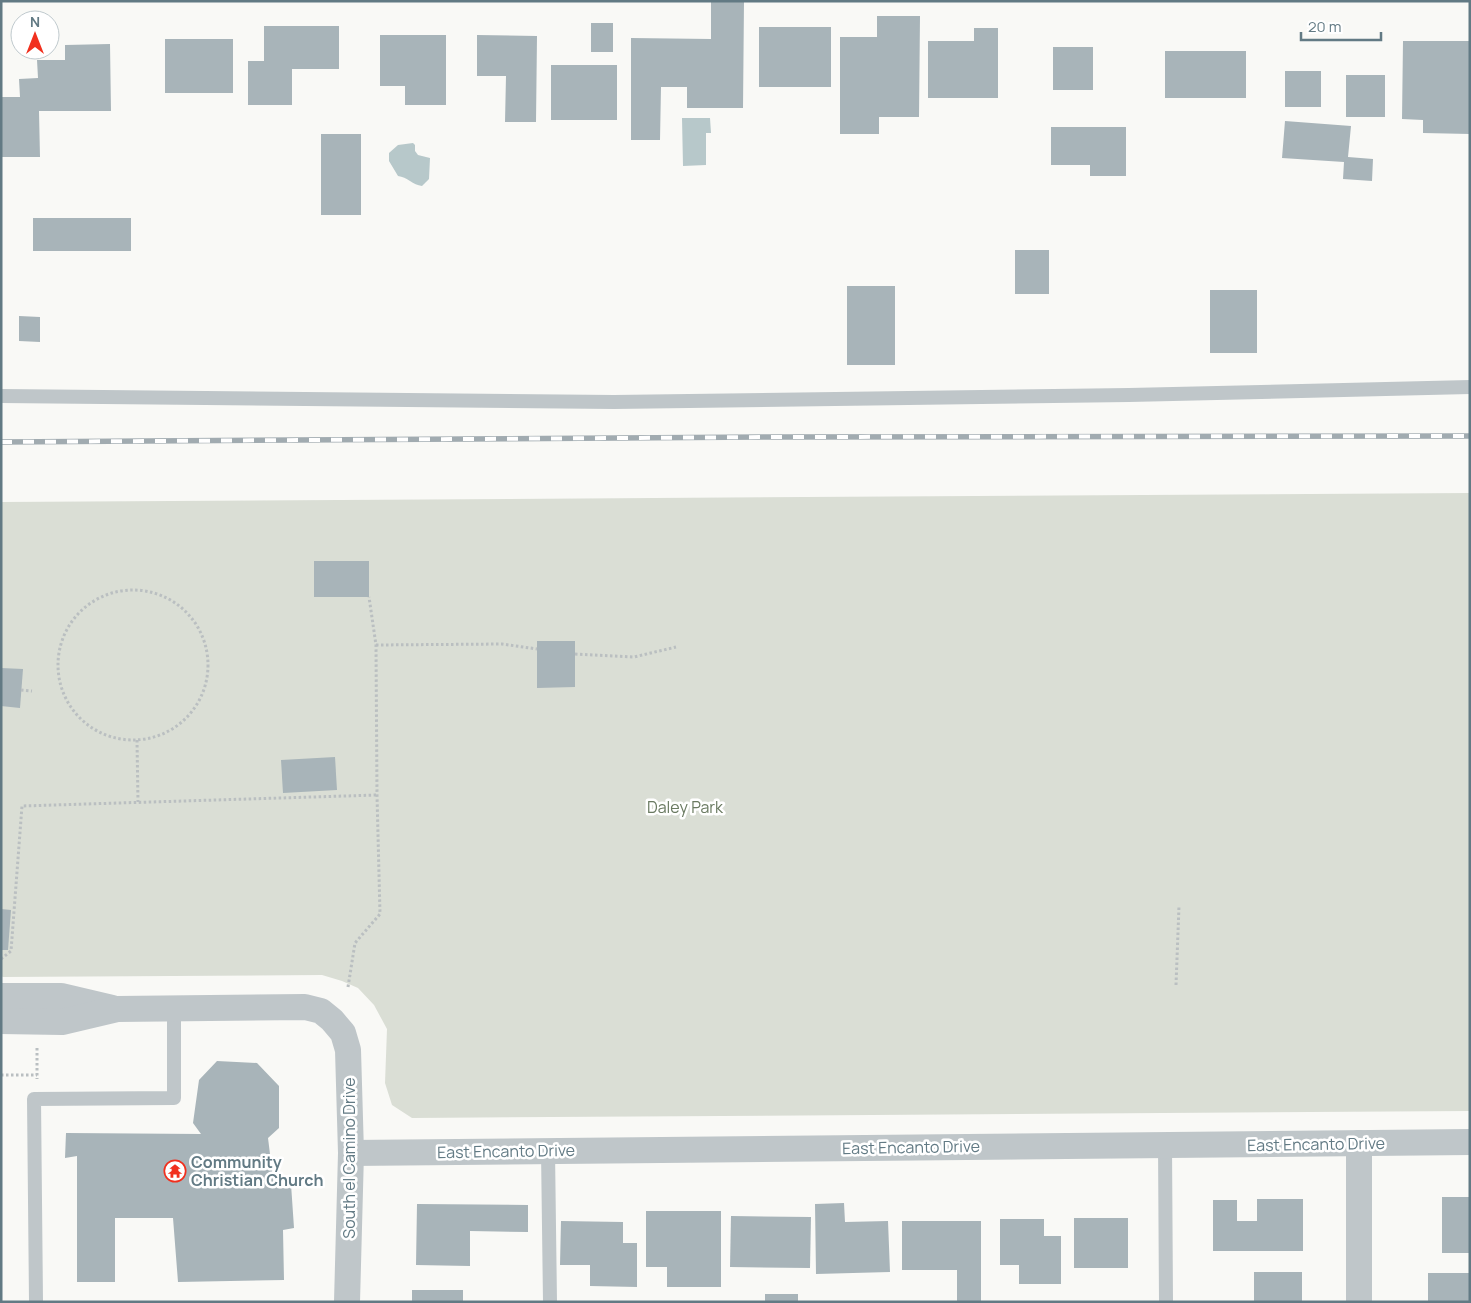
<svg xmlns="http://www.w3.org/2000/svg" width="1471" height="1303" font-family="Manrope,sans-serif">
  <rect width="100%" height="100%" fill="#f9f9f6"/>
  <polygon fill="#daded5" points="1470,493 1470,1111 412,1118 392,1105 385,1083 387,1029 374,1005 358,988 342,981 322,975 3,977 1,976 1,502"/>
  <g fill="#b7c8ca">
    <polygon points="682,118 710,118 711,133 706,133 706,165 683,166"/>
    <path d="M 413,143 L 415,145 L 415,151 L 418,155 L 430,158 L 429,179 L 422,186 C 413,185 407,177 398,176 L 389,161 L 389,153 L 398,145 Z"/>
  </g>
  <g fill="#a8b4b9">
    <polygon points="711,1 744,1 743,108 687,108 687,87 661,87 660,140 631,140 631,38 711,39"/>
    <polygon points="877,16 920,16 919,117 879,117 879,134 840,134 840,37 877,37"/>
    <rect x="591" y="23" width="22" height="29"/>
    <polygon points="264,26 339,26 339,69 292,69 292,105 248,105 248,61 264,61"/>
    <rect x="759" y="27" width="72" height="60"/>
    <polygon points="974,28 998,28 998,98 928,98 928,41 974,41"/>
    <polygon points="380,35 446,35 446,105 405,105 405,86 380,86"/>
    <polygon points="477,35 537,36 536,122 505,122 506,76 477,76"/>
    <rect x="165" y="39" width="68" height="54"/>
    <polygon points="1403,41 1470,41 1470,134 1423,133 1423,120 1402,119"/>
    <polygon points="110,44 111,111 39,111 40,157 1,157 1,97 20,97 19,79 38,78 37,60 65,60 65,45"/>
    <rect x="1053" y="47" width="40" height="43"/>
    <rect x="1165" y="51" width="81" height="47"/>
    <rect x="551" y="65" width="66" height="55"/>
    <rect x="1285" y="71" width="36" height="36"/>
    <rect x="1346" y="75" width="39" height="42"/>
    <polygon points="1285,121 1351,126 1348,157 1373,159 1372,181 1343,179 1344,162 1282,158"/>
    <polygon points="1051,127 1126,127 1126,176 1090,176 1090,165 1051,165"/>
    <rect x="321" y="134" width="40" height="81"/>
    <rect x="33" y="218" width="98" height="33"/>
    <rect x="1015" y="250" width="34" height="44"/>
    <rect x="847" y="286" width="48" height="79"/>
    <rect x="1210" y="290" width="47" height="63"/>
    <polygon points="19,316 40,317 40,342 19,341"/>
    <rect x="314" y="561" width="55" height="36"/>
    <polygon points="537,641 575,641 575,687 537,688"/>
    <polygon points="1,668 23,669 20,708 1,706"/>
    <polygon points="335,757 337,790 283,793 281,760"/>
    <polygon points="1,909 11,910 8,950 1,950"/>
    <polygon points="217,1061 257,1063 279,1086 279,1128 268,1138 274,1186 291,1184 294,1228 283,1230 284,1280 178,1282 173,1218 115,1218 115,1282 77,1282 77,1156 65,1158 66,1133 201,1134 193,1123 199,1080"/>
    <rect x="1442" y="1197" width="28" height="56"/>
    <polygon points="1257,1199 1303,1199 1303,1251 1213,1251 1213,1200 1237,1200 1237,1221 1257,1221"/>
    <polygon points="844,1203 845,1222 888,1221 890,1272 816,1274 815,1204"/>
    <polygon points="417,1204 528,1205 528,1232 470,1231 470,1266 416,1265"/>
    <polygon points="646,1211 721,1211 721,1287 667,1287 667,1267 646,1267"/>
    <polygon points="731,1216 811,1217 810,1268 730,1267"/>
    <rect x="1074" y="1218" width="54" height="50"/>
    <polygon points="1000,1219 1044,1219 1044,1236 1061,1236 1061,1284 1019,1284 1019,1265 1000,1265"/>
    <polygon points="561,1221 623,1222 623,1243 637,1243 637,1287 590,1286 590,1265 560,1265"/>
    <polygon points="902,1221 981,1221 981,1302 957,1302 957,1270 902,1270"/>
    <rect x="1254" y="1272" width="48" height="30"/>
    <rect x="1428" y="1273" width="42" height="29"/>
    <rect x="412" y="1290" width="51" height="12"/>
    <rect x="765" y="1294" width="33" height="8"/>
  </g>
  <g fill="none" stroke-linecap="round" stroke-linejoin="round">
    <g stroke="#babfc1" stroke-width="3" stroke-dasharray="2.5 2.5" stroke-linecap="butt">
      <circle cx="133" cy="665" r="75"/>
      <polyline points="376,645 502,644 537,649"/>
      <polyline points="575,654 634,657 676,647"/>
      <polyline points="21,690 32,691"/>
      <polyline points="137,740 138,802"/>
      <polyline points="1,959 11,951 22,806 377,795"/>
      <polyline points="1176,985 1179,906"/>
      <polyline points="348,987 355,943 380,914 377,795 376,645 369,597"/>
      <polyline points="37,1048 37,1079"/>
      <polyline points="1,1075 37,1075"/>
    </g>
    <g stroke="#bfc6c9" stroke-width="14">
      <polyline points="1,396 614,402 1129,395 1470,387"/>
      <polyline points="1165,1145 1166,1302"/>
      <polyline points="548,1151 550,1302"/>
      <polyline points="36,1302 34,1099 174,1098 174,1008"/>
    </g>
    <g stroke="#bfc6c9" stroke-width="26">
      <polyline points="1,996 61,996 112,1008"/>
      <polyline points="1,1021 62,1022 117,1009 305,1007 321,1011 332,1020 343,1033 348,1050 351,1153 347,1302"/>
      <polyline points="351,1153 1470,1142"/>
      <polyline points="1359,1302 1359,1143"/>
    </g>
    <g stroke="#a1abb0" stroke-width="5.5">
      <polyline id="rail" points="1,442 777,437 1470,436"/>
    </g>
    <use href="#rail" stroke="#fff" stroke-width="4" stroke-dasharray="11" stroke-linecap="butt"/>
  </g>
  <defs>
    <g id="temple-ring" transform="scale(1.125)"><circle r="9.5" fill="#fff" stroke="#f1301e" stroke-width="1.5"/><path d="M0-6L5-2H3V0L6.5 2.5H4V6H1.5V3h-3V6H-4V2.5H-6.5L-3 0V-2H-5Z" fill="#f1301e"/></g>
  </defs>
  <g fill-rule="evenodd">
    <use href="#temple-ring" x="175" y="1171"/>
  </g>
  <g text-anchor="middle" stroke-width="5" stroke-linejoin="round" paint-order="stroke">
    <g font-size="16" fill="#6a7a61" stroke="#fff">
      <text x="685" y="813">Daley Park</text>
    </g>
    <g font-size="16" fill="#627a84" stroke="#fff">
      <text transform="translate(1316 1144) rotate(-1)" y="6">East Encanto Drive</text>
      <text transform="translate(911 1147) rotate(-1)" y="6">East Encanto Drive</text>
      <text transform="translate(506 1151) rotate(-1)" y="6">East Encanto Drive</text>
      <text transform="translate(349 1158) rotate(-90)" y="6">South el Camino Drive</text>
    </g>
    <g font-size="16" font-weight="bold" fill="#627a84" stroke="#fff" text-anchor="start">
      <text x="191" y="1168">Community<tspan x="191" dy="18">Christian Church</tspan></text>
    </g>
  </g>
  <rect width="1471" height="1303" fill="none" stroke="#627a84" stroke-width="5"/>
  <g transform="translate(35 35)"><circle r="24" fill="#ffffff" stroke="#c0cace"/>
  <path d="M0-4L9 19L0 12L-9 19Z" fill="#f1301e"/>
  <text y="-8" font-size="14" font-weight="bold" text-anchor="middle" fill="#627a84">N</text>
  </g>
  <path d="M1301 32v8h80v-8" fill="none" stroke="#627a84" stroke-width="2.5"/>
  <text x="1308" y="32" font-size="15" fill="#627a84" stroke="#ffffff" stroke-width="4" paint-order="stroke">20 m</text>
</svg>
